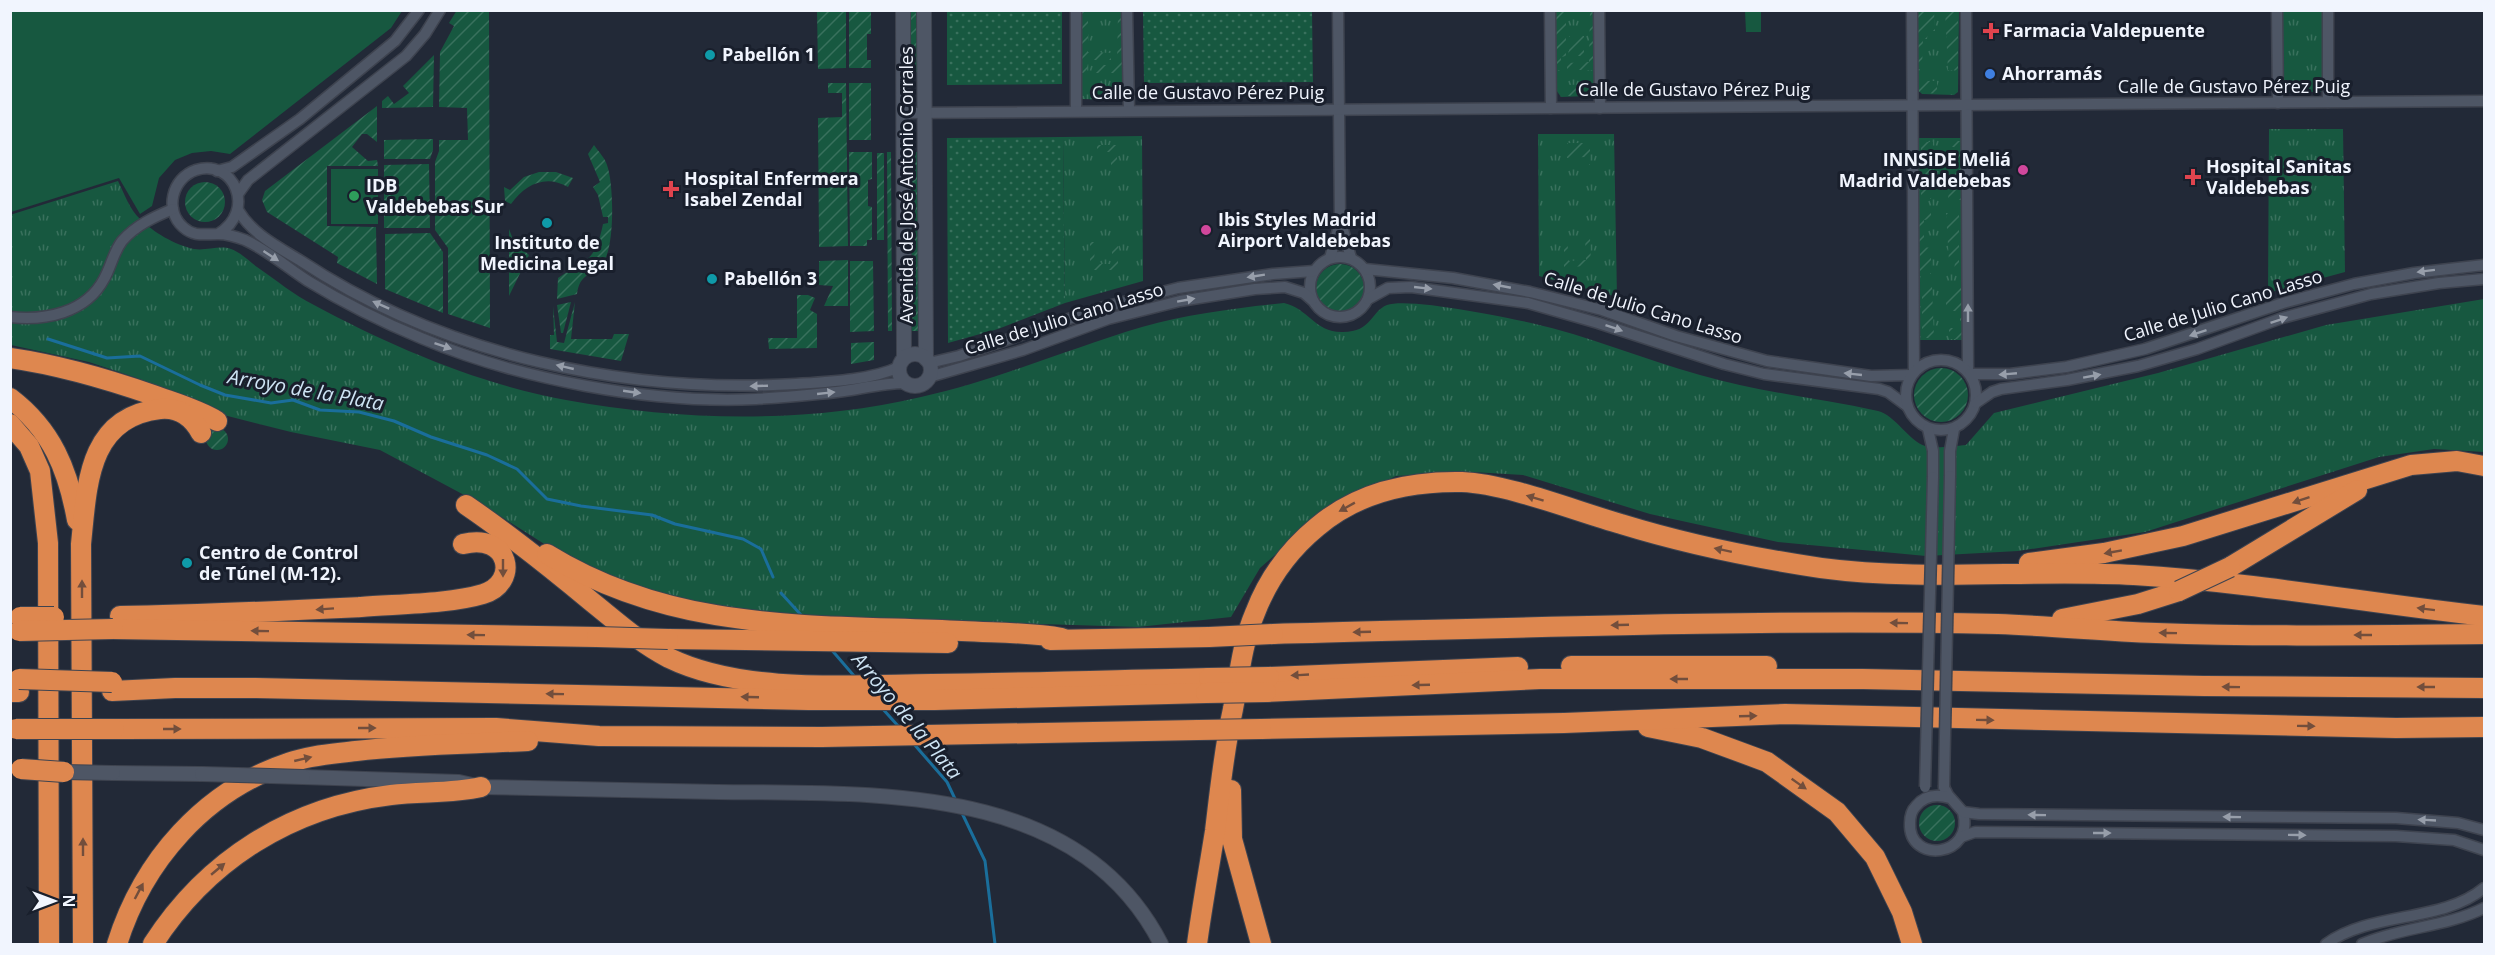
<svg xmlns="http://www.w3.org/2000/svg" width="2495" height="955" font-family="'Open Sans',sans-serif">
  <defs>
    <pattern id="grass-dots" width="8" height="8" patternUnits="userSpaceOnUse" patternTransform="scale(1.5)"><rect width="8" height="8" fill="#175840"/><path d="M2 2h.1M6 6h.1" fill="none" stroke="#39715d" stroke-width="1.8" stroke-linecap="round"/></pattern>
    <pattern id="park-tufts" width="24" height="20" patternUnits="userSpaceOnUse" patternTransform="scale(1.5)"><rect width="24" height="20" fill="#175840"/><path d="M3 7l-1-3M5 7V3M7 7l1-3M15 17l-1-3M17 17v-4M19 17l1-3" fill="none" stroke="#39715d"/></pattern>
    <pattern id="garden-furrows" width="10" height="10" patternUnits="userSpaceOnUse" patternTransform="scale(1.5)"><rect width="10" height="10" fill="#175840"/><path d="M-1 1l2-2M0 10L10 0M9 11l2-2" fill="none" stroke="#39715d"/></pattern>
  </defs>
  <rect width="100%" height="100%" fill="#222937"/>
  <g fill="url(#grass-dots)">
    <polygon points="947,11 1062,11 1062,84 947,85"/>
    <polygon points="1143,11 1312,11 1313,82 1144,83"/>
    <polygon points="1063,137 1065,303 998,329 948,343 947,138"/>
  </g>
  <g fill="url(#park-tufts)">
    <polygon points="1080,11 1123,11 1122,100 1081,99"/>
    <polygon points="1554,11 1597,11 1597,86 1588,96 1561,97 1554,87"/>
    <polygon points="1917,11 1959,11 1958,92 1954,95 1922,94 1917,89"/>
    <polygon points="2280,11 2324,11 2324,89 2320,92 2285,92 2281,88"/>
    <polygon points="2269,129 2343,129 2345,272 2268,293"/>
    <polygon points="1538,134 1614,134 1617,297 1539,276"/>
    <polygon points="1142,136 1143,281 1065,303 1063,137"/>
    <polygon points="1918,138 1961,138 1962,340 1919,340"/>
    <path d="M 118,181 C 124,193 130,210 140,219 C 153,232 175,245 194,249 C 206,251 220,245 231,249 C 240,252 249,261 257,267 C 276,280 294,295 314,305 C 390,346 481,385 566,400 C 681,421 806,424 921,397 C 997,380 1068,349 1142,327 C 1188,314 1237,308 1284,303 C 1308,308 1315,333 1343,332 C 1372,332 1371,311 1387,305 C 1408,297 1505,317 1531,323 C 1589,336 1643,359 1700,375 C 1758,392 1819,398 1878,411 C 1895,415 1909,441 1925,446 C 1936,449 1954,446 1966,445 L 1994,413 L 2158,373 L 2326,325 L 2484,299 L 2484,452 L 2434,449 L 2379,457 L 2145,532 L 2018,551 L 1926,556 L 1778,542 L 1650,514 L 1523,475 L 1473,472 L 1396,476 L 1328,509 L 1260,568 L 1231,617 L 1138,627 L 739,615 L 657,596 L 568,559 L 481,504 L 380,450 L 291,432 L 212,412 L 137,378 L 89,362 L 11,345 L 10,215 Z"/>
  </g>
  <g fill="url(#garden-furrows)">
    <polygon points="457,10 489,11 490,328 448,314 448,248 435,230 435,162 439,151 439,140 468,140 467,108 439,107 440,52 454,26 449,23"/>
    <polygon points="817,11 846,11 846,68 818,69"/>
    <polygon points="849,11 871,11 871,34 867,34 867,60 871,60 871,68 849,68"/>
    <polygon points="908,11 919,11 919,72 909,72"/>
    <polygon points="1554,11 1566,11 1566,56 1561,57 1561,70 1555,70"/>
    <polygon points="1590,11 1596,11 1597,70 1567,70 1567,63 1589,62"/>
    <polygon points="1917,11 1934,11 1935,31 1928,31 1927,39 1923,39 1922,69 1917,69"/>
    <polygon points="1945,11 1958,11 1958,70 1948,70"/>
    <polygon points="1081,12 1088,12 1088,52 1111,53 1111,60 1088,60 1087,73 1081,73"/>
    <polygon points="1118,12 1124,12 1124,73 1094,73 1094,65 1117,65"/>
    <rect x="1569" y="36" width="15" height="20"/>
    <polygon points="434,55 433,107 382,108 382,101 388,96 394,104 409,93 403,86"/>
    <polygon points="1917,81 1937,81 1937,94 1919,92"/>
    <polygon points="828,83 846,83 848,246 819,247 818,118 842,117 842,93 828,93"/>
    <rect x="849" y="83" width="22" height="57"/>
    <polygon points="1597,84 1587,96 1567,96 1566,85"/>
    <polygon points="1093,87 1123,88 1123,98 1093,99"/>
    <polygon points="377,106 377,142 367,134 362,134 352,147 368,161 377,160 378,166 327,166 327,226 376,227 377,284 337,263 338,257 267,212 262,200 265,191"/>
    <polygon points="433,139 433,150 430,159 384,159 384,140"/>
    <polygon points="1953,141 1962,141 1961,200 1948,199 1949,190 1947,196 1945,196 1946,174 1950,174 1951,164 1958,164 1958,147 1952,147"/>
    <polygon points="1921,142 1933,142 1931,199 1921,199"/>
    <polygon points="1567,143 1590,143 1590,165 1586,165 1585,157 1567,158"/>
    <path d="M 594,145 C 598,151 605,158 607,165 C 614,184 615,247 603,263 C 592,277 580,272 577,294 L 557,299 L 558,278 C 586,259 595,263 603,224 L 608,223 L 608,217 L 603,217 L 598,195 L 593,187 L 600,182 L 588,154 Z"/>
    <polygon points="1097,145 1117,145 1117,169 1111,169 1111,152 1097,152"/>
    <polygon points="849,152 872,152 872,179 868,180 868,206 872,207 872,240 867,240 867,246 850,246"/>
    <polygon points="887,152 891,152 892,331 888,331"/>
    <polygon points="909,152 920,152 921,331 911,331"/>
    <rect x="877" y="153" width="7" height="87"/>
    <polygon points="429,164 430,228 384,228 384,165"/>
    <path d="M 539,172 L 556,172 L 573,178 L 568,187 C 546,174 525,184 511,204 L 505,201 L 504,187 L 510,190 L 524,177 Z"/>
    <circle cx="205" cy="202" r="20"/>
    <polygon points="1919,212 1931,212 1931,219 1924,220 1924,247 1931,248 1931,274 1919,274"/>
    <polygon points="1946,213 1959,213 1959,273 1954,273 1955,261 1949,261"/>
    <polygon points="509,229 514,242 529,255 509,296"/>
    <polygon points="430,233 443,252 443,313 385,289 385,234"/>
    <polygon points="1564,238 1567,238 1569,261 1586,260 1585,238 1590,238 1591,266 1564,267"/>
    <polygon points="1112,240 1118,240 1118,270 1090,270 1090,242 1095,242 1094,264 1112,264"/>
    <polygon points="848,260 848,306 824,306 833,286 819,285 819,261"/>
    <polygon points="850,261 873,261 874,331 850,332"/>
    <circle cx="1340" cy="288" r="24"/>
    <polygon points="1951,286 1962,286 1962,339 1949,339 1949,328 1960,328 1960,311 1946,311 1946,293 1947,290 1951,293"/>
    <polygon points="1922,287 1932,287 1934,338 1922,338"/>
    <polygon points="797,295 808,295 815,298 810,310 817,314 817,348 769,349 768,338 797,338"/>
    <polygon points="571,302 563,333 561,333 557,305"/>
    <polygon points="575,302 571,339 612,339 614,334 629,334 621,361 550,349 550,335 554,335 553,306 557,342 564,343"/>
    <polygon points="874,342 874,360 851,364 851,343"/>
    <circle cx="1941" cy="395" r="27"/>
    <circle cx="217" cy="439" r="11"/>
    <circle cx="1937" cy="823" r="18"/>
  </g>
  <g fill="#175840">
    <polygon points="11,10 402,10 402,11 391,28 230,154 211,151 192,153 175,160 159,178 152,206 140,214 119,178 11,212"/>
    <polygon points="1745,11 1761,11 1761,32 1746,32"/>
    <rect x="331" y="169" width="47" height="55"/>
  </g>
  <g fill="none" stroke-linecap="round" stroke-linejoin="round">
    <g stroke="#1a6e9b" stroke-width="3">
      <polyline points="48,339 107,358 140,356 200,385 225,395 271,403 293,400 320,410 359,412 394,421 431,437 487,455 517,469 547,499 581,506 652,515 675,524 743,539 761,549 773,577"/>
      <polyline points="781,593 802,616"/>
      <polyline points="830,648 855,677"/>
      <polyline points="881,707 899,727"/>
      <polyline points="913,743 947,782 957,803"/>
      <polyline points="961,811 985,861 995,944"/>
    </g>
    <g stroke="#3e434f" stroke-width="13">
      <g id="minor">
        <polyline points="1076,10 1076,110"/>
        <polyline points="1127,10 1129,110"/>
        <polyline points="1338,10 1340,219 1351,258"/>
        <polyline points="1550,10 1551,108"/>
        <polyline points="1599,10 1600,108"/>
        <polyline points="1912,10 1914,371"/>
        <polyline points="1966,10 1968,371"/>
        <polyline points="2277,10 2278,103"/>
        <polyline points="2328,10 2328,102"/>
        <polyline points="903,113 2484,101"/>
        <polyline points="217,171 232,167 300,119 395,41 419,10"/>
        <polyline points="238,194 248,180 406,56 425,34 440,10"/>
        <path d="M 238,210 C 252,234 278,247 301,261 C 445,356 626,394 796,384 C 827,382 872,380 899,367"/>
        <path d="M 218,234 C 257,211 234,158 196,170 C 172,178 164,210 183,227 C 194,237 204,234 218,234 C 227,234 237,237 245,240 C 267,250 288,268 308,281 C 344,303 382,322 421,338 C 518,379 650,404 756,399 C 785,397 815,395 844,391 C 864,388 885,383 905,383"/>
        <circle cx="1340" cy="287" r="30"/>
        <polyline points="1330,258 1339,226"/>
        <polyline points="1365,269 1453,278 1530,292 1602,310 1676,336 1767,361 1871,376 1911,375"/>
        <polyline points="1368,299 1388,288 1411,287 1528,303 1598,323 1724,364 1764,374 1879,389 1888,392 1907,406"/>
        <path d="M 10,317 C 45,321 86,313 104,279 C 111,267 113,253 122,241 C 136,225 154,217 173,209"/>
        <circle cx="1941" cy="395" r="35"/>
        <polyline points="929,363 959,356 1104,307 1178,288 1273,274 1314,271"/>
        <polyline points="1970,374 2010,374 2066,367 2145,349 2283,303 2354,284 2414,273 2484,265"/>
        <polyline points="929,377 1023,350 1108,319 1180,301 1255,289 1285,287 1304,293 1312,300"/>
        <polyline points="1976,403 1992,392 2001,389 2067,380 2138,366 2197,349 2282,318 2371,294 2439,283 2484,279"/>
        <polyline points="1928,429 1933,451 1933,477"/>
        <polyline points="1950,476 1950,451 1954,429"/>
        <path d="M 1944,787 L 1948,795 L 1963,812 C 1975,858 1908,864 1910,823 C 1910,817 1912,810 1916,806 C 1925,795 1937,794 1950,798"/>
        <polyline points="1963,812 1979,814 2396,818 2458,823 2484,830"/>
        <polyline points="1961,837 1975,832 2396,836 2454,840 2484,850"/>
        <path d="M 2326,944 C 2372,911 2442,923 2484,888"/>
        <path d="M 2362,944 C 2401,927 2446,927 2484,908"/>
      </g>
    </g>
    <g stroke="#3e434f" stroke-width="16">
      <g id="tertiary">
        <polyline points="903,10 904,358"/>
        <polyline points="924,10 926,359"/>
        <circle cx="915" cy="370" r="16"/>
        <polyline points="113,773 202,774"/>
        <path d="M 303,777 L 459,782 L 481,787 C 560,788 639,791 718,792 C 874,794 1078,782 1161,944"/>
      </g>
    </g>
    <g stroke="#3e434f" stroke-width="22">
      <g id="motorway">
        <path d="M 10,358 C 59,365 107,379 153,395 C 175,403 197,409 217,421"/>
        <path d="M 10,398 C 52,430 68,470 77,520"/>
        <polyline points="10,424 29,446 40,471 48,543 49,944"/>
        <path d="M 466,505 C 510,535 551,568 592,602 C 617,622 640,643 669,658 C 743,694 851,685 932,684 C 1025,683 1117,680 1209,678"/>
        <path d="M 547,554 C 677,634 816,624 962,631 C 995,633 1029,632 1062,638"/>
        <polyline points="2029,563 2104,553 2183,536 2411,465 2457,461 2484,466"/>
        <polyline points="2230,567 2357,490"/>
        <path d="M 120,616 C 200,615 280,611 361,607 C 396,604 450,604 483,594 C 520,583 510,532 463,544"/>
        <polyline points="2062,619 2138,604 2179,591"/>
        <polyline points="113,629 597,637"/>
        <path d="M 1273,634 C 1515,628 1756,619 1998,624 C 2050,626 2103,631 2156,633 C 2265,637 2375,635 2484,634"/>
        <polyline points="668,639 948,643"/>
        <polyline points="1050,640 1209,637"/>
        <polyline points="1571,666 1767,666"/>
        <polyline points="1269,677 1518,667"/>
        <polyline points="112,691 175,688 256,688 808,700 935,700 1206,693"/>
        <polyline points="10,692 19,692"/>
        <polyline points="1266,692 1540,679 1863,679 2204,686 2484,688"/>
        <polyline points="1648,727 1702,738 1767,762 1837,812 1875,857 1902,912 1912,944"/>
        <polyline points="114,729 496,728 599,736 822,737 1198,730"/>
        <polyline points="1261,729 1564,723 1785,714 2396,728 2484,727"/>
        <polyline points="1231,790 1232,839 1261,944"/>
        <path d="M 83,944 L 81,544 C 87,487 87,417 160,409 C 179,407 192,416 201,433"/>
        <path d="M 117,944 C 143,861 204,791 288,763 C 310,755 333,754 356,751 C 413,744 471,744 528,741"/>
        <path d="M 153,944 C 207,860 291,807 391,795 C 421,791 451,794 481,787"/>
        <path d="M 1197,944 C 1202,907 1209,869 1215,831 C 1220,790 1224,749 1233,709 C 1239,677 1242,643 1255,613 C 1268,579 1289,550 1317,527 C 1358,492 1409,481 1462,482 C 1508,484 1575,511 1621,524 C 1686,544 1754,558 1821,568 C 1925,582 2030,569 2134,575 C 2252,582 2367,603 2484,616"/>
      </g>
    </g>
    <use href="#minor" stroke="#4e5665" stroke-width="10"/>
    <use href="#tertiary" stroke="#4e5665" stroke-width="14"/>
    <use href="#motorway" stroke="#de874f" stroke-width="20"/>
    <g stroke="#3e434f" stroke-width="13" stroke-linecap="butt">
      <g id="minor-bridge">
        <polyline points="1925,787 1933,477"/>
        <polyline points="1944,787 1950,476"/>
      </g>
    </g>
    <g stroke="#3e434f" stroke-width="16" stroke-linecap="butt">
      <g id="tertiary-bridge">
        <polyline points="64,772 113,773"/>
        <polyline points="202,774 303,777"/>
      </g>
    </g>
    <g stroke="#3e434f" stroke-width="22" stroke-linecap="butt">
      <g id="motorway-bridge">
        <polyline points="2179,591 2230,567"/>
        <polyline points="20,617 54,617"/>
        <polyline points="19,631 113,629"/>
        <polyline points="597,637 668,639"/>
        <polyline points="1209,637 1273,634"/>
        <polyline points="1209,678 1269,677"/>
        <polyline points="19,679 112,682"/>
        <polyline points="1206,693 1266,692"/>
        <polyline points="16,729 114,729"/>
        <polyline points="1198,730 1261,729"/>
        <polyline points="21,769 64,772"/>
      </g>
    </g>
    <use href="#minor-bridge" stroke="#4e5665" stroke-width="10"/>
    <use href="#tertiary-bridge" stroke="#4e5665" stroke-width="14"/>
    <use href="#motorway-bridge" stroke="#de874f" stroke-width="20"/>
  </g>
  <defs><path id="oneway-solid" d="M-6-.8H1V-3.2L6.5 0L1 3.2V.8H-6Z" transform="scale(1.5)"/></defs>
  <g fill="#979eaa">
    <use href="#oneway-solid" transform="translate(271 256) rotate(33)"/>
    <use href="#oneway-solid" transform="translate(2426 271) rotate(173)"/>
    <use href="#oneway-solid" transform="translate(1256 276) rotate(171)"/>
    <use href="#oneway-solid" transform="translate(1502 286) rotate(-169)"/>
    <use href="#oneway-solid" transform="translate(1423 288) rotate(6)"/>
    <use href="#oneway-solid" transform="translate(1186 300) rotate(-10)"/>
    <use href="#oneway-solid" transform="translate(381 305) rotate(-156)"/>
    <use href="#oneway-solid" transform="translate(1968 313) rotate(-90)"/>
    <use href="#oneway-solid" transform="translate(2279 320) rotate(-19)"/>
    <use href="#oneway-solid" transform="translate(1614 328) rotate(19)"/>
    <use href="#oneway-solid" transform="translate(2198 333) rotate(161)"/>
    <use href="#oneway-solid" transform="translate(443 346) rotate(19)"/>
    <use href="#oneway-solid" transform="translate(565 367) rotate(-167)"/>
    <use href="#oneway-solid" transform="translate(1853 374) rotate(-174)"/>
    <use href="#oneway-solid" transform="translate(2008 374) rotate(175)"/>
    <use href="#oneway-solid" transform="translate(2092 376) rotate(-10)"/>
    <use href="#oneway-solid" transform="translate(759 386) rotate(178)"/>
    <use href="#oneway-solid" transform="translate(632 392) rotate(8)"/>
    <use href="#oneway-solid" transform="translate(826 393) rotate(-6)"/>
    <use href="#oneway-solid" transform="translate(2037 815) rotate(-179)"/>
    <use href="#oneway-solid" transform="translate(2232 817) rotate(-179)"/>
    <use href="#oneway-solid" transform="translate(2427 820) rotate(-177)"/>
    <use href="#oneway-solid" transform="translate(2102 833)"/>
    <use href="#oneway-solid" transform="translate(2297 835) rotate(1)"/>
  </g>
  <g fill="#724e3c">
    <use href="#oneway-solid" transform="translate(1535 498) rotate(-163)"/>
    <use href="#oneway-solid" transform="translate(2301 500) rotate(161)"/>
    <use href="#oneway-solid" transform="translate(1347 507) rotate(151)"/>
    <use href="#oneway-solid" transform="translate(1723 550) rotate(-168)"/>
    <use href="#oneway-solid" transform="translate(2113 552) rotate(170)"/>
    <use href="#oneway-solid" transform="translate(503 568) rotate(90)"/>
    <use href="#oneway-solid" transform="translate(82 589) rotate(-90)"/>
    <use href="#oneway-solid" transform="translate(325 609) rotate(176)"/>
    <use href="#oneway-solid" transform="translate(2426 609) rotate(-173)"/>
    <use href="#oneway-solid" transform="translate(1899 623) rotate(-179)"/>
    <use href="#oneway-solid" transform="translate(1620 625) rotate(178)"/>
    <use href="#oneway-solid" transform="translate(260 631) rotate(-179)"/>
    <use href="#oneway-solid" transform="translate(1362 632) rotate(178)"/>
    <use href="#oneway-solid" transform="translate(2168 633) rotate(-179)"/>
    <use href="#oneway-solid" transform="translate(476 635) rotate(-179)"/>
    <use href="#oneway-solid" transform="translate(2363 635) rotate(-180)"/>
    <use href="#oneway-solid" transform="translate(1300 675) rotate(177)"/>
    <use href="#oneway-solid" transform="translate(1679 679) rotate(180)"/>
    <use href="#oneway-solid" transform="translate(1421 685) rotate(178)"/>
    <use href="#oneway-solid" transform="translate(2231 687) rotate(-179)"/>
    <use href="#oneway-solid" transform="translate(2426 687) rotate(-180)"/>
    <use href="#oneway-solid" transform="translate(555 694) rotate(-179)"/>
    <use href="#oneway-solid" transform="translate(750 697) rotate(-178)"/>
    <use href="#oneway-solid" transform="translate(1748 716) rotate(-2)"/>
    <use href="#oneway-solid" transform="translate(1985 720) rotate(1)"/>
    <use href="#oneway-solid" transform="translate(2306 726) rotate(1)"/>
    <use href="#oneway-solid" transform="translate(367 728)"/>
    <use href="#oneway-solid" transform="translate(172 729)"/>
    <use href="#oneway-solid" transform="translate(303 759) rotate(-13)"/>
    <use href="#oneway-solid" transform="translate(1799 784) rotate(35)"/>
    <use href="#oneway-solid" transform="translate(83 847) rotate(-90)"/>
    <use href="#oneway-solid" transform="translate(218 869) rotate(-40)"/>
    <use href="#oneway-solid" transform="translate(139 891) rotate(-62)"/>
  </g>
  <g fill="#e0444e" stroke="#191f2c" stroke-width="2">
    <path d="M1988 22h6v6h6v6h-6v6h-6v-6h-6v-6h6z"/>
    <path d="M2190 168h6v6h6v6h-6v6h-6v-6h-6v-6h6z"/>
    <path d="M668 180h6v6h6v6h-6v6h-6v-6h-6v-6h6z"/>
  </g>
  <g fill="#0f9aa8" stroke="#191f2c" stroke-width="2">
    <circle cx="710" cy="55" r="6"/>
    <circle cx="547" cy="223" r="6"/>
    <circle cx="712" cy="279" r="6"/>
    <circle cx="187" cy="563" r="6"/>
  </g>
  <circle fill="#3f7fe0" stroke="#191f2c" stroke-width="2" cx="1990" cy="74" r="6"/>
  <g fill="#d1479c" stroke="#191f2c" stroke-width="2">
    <circle cx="2023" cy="170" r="6"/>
    <circle cx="1206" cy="230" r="6"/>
  </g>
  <circle fill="#2e9e5b" stroke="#191f2c" stroke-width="2" cx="354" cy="196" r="6"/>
  <g text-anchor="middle" stroke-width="6" stroke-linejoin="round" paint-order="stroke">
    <g font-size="18" font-weight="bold" fill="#f1f5fe" stroke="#191f2c" text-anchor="start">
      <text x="2003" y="37">Farmacia Valdepuente</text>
      <text x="722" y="61">Pabellón 1</text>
      <text x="2002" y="80">Ahorramás</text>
      <text x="2011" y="166" text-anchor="end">INNSiDE Meliá<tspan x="2011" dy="21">Madrid Valdebebas</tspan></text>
      <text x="2206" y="173">Hospital Sanitas<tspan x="2206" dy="21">Valdebebas</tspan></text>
      <text x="684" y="185">Hospital Enfermera<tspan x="684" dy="21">Isabel Zendal</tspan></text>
      <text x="366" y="192">IDB<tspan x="366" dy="21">Valdebebas Sur</tspan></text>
      <text x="1218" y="226">Ibis Styles Madrid<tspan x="1218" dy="21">Airport Valdebebas</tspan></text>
      <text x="547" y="249" text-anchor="middle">Instituto de<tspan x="547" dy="21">Medicina Legal</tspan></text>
      <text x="724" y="285">Pabellón 3</text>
      <text x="199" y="559">Centro de Control<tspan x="199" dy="21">de Túnel (M-12).</tspan></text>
    </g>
    <g font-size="18" fill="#f1f5fe" stroke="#191f2c">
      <text x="2234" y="93">Calle de Gustavo Pérez Puig</text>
      <text x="1694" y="96">Calle de Gustavo Pérez Puig</text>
      <text x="1208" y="99">Calle de Gustavo Pérez Puig</text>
      <text transform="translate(907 185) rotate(-90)" y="6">Avenida de José Antonio Corrales</text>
      <text transform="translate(2223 306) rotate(-17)" y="6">Calle de Julio Cano Lasso</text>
      <text transform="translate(1643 308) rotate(17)" y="6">Calle de Julio Cano Lasso</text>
      <text transform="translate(1064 319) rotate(-17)" y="6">Calle de Julio Cano Lasso</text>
    </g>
    <g font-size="20" font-style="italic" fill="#cee4f4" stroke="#191f2c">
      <text transform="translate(306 390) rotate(10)" y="7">Arroyo de la Plata</text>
      <text transform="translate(907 716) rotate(50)" y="7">Arroyo de la Plata</text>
    </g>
  </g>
  <rect width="2495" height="955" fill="none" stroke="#f1f5fe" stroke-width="24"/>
  <g transform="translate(54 901) rotate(90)" stroke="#191f2c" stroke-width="4.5" paint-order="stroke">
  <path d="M0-4.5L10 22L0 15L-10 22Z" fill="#f1f5fe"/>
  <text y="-9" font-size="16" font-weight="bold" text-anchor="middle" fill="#f1f5fe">N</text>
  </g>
</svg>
